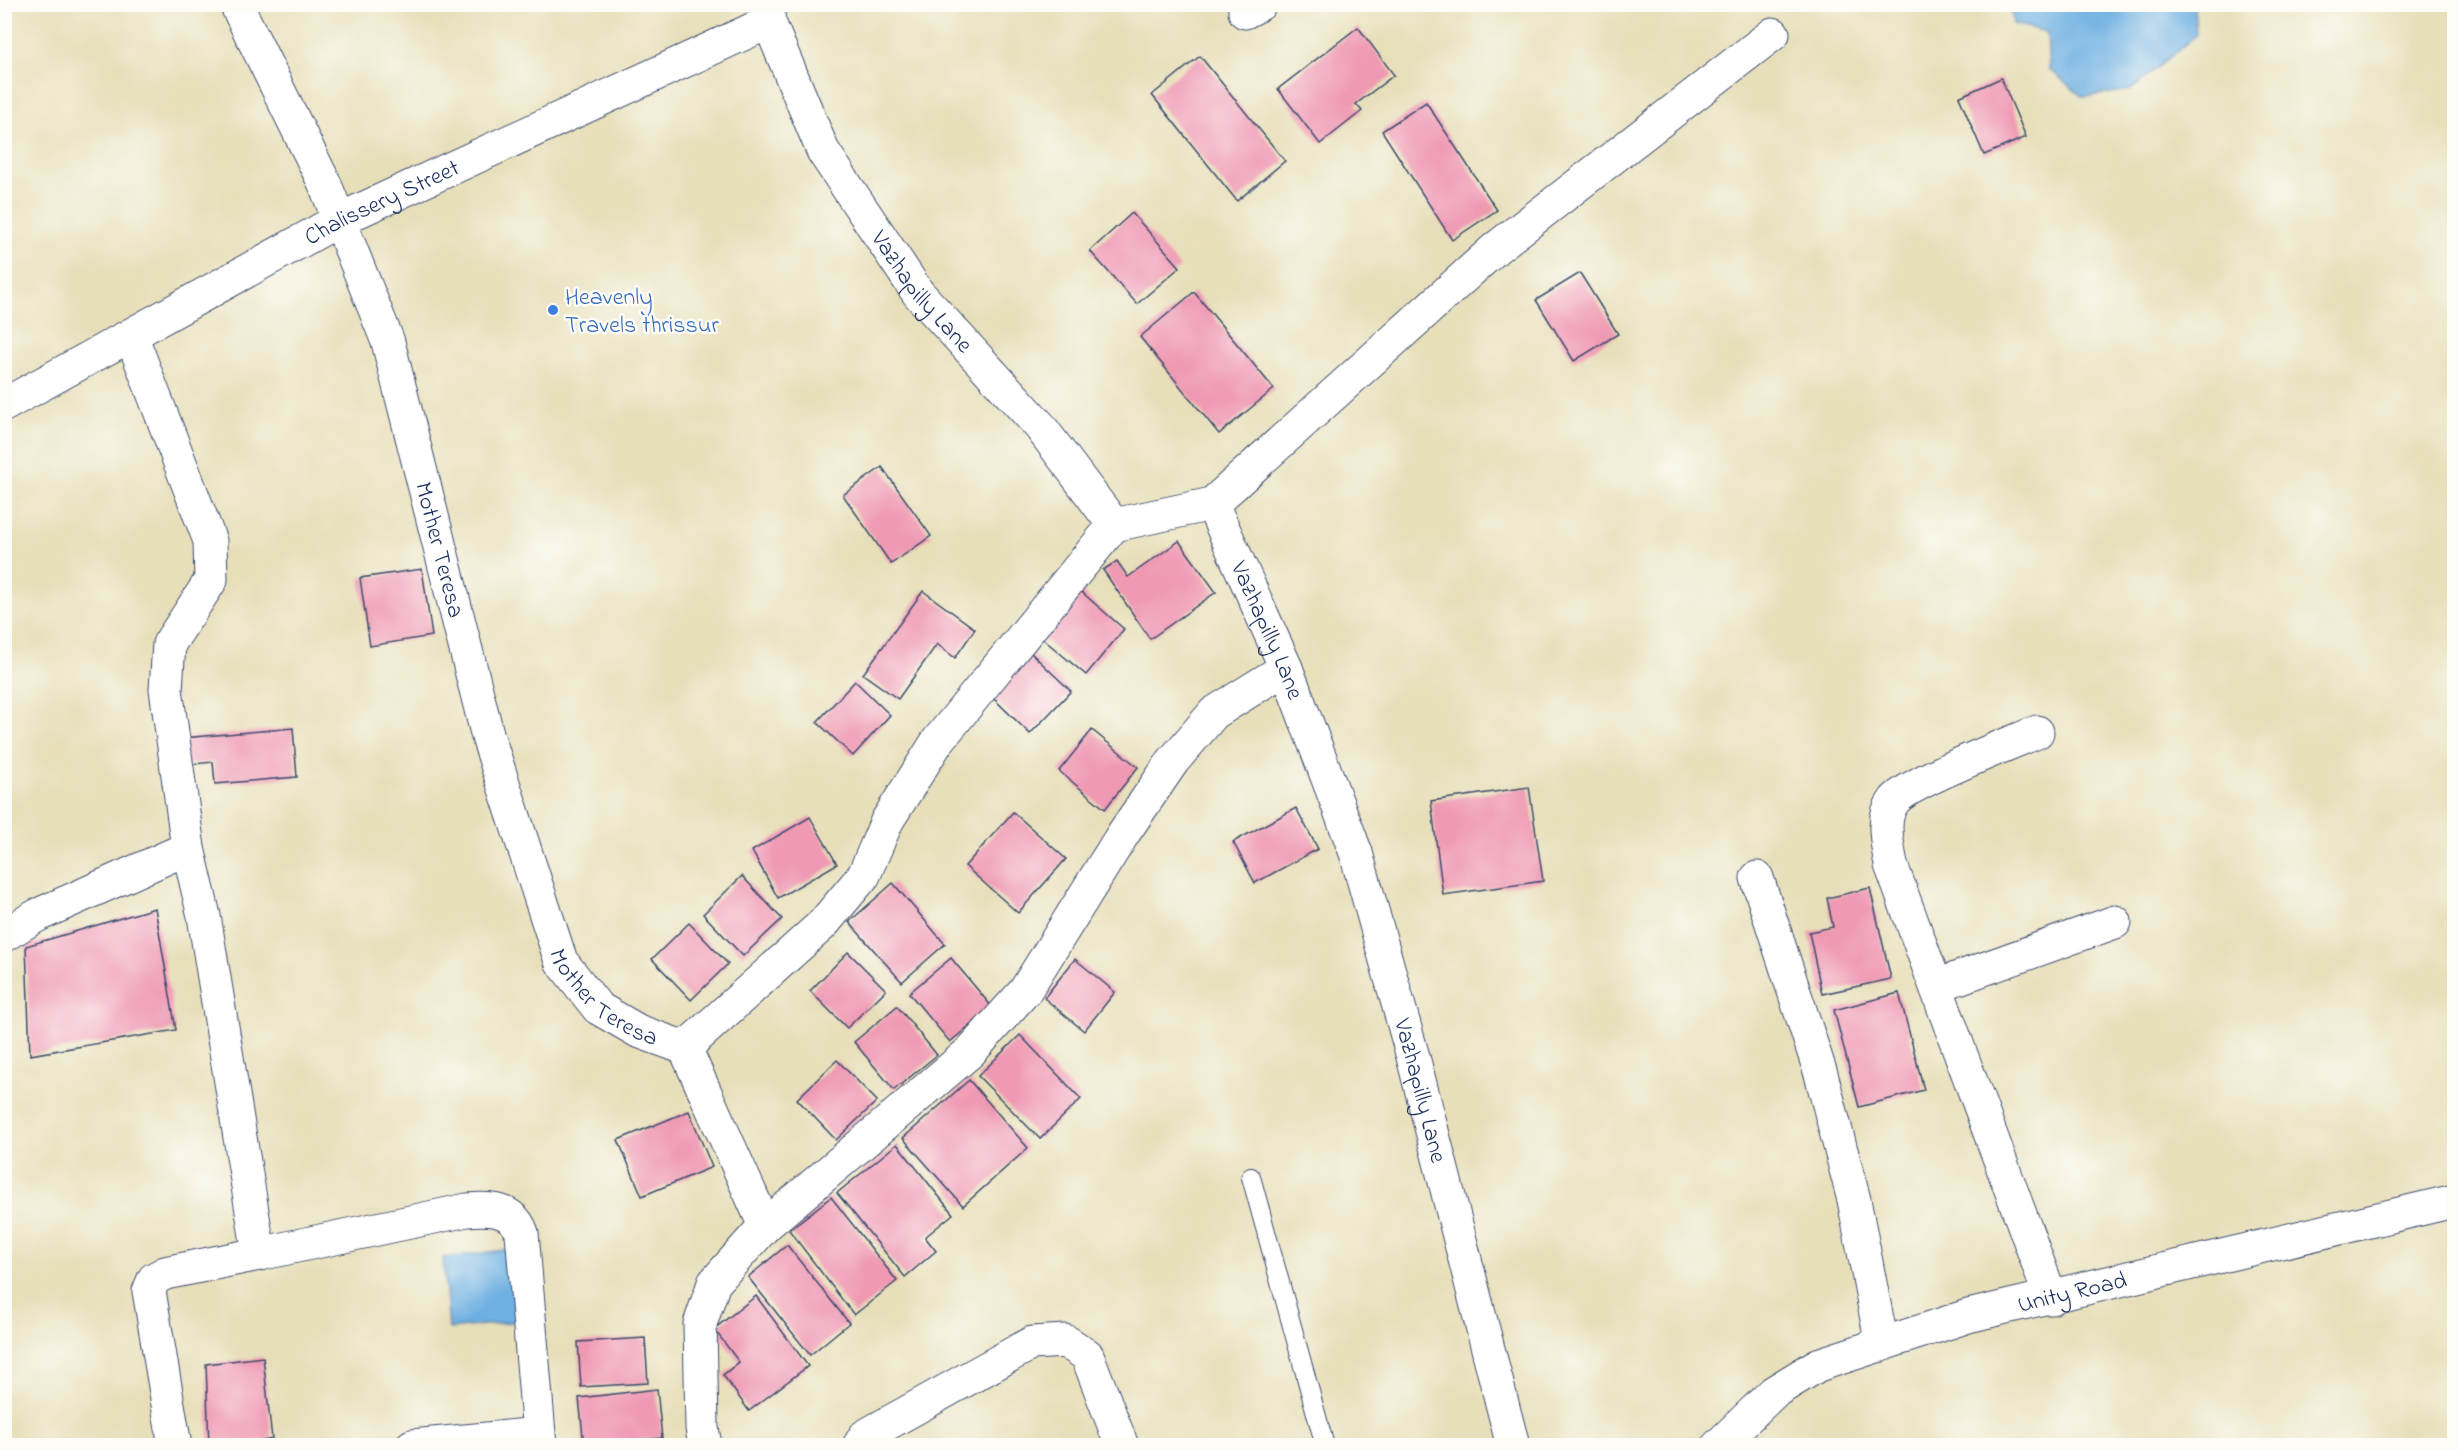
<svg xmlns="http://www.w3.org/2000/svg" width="2459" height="1450" font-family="'Indie Flower',sans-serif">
  <rect width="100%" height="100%" fill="#fdfcf7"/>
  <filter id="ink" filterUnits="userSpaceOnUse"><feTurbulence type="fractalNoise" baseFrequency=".0167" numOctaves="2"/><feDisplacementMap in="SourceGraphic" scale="12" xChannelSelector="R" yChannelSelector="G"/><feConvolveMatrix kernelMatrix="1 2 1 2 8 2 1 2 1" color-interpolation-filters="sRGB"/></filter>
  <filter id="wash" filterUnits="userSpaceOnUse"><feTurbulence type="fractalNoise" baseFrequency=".008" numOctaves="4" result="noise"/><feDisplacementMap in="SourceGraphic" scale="24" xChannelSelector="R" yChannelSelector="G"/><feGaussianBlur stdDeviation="1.35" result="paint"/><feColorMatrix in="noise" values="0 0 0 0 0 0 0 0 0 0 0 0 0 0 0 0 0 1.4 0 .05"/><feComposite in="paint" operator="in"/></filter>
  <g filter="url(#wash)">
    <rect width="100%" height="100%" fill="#e7dfb9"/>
    <g fill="#6eb0e2" stroke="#4470a0" stroke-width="1.5">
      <polygon points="2010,5 2194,5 2196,35 2131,90 2083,97 2049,69 2047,32 2013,24"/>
      <polygon points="511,1249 519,1321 449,1329 443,1258"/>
    </g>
    <g id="blocks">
      <g fill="#ef99b3">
        <polygon points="1358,27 1394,75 1356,104 1362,111 1320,144 1278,89"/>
        <polygon points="1200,56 1285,161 1237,201 1152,95"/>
        <polygon points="2001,78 2026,137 1984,155 1959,97"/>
        <polygon points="1426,102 1497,210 1452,240 1382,131"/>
        <polygon points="1132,213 1180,267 1137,304 1090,251"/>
        <polygon points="1580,273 1618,334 1574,361 1536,300"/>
        <polygon points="1194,292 1274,389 1219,434 1140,337"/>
        <polygon points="882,467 931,536 891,564 843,495"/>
        <polygon points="1179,541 1216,592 1150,639 1103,570 1117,561 1128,577"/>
        <polygon points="422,569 432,636 370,646 360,578"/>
        <polygon points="1077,588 1124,629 1086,675 1037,634"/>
        <polygon points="923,591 975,629 955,658 937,644 898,699 863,674"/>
        <polygon points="1030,652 1071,691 1030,734 989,694"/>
        <polygon points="855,681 890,715 853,756 817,722"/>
        <polygon points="293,728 297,777 215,784 213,762 185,765 183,738"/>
        <polygon points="1092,730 1138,767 1105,809 1059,771"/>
        <polygon points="1529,787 1543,881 1443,895 1431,801"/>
        <polygon points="1296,808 1318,849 1255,883 1233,842"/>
        <polygon points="1013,812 1066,859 1018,913 965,866"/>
        <polygon points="810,817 837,864 778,898 752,851"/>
        <polygon points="742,876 782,919 743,956 703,914"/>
        <polygon points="893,883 945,944 902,982 849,922"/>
        <polygon points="1870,888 1891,979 1822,994 1809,932 1833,927 1827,898"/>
        <polygon points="155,908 176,1030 30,1055 26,946"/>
        <polygon points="689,923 728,964 691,1000 652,959"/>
        <polygon points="848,952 886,990 847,1028 810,991"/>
        <polygon points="951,958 992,1007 950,1042 909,993"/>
        <polygon points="1075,959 1115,992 1084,1031 1044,998"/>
        <polygon points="1899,993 1924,1090 1859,1107 1834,1010"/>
        <polygon points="897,1006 937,1055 894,1090 854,1042"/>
        <polygon points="1020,1035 1081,1099 1040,1139 978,1076"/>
        <polygon points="837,1060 877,1101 836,1140 797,1099"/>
        <polygon points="969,1080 1028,1148 963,1206 903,1138"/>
        <polygon points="689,1111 712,1167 642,1196 618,1140"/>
        <polygon points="897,1144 953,1214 925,1237 936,1251 905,1277 837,1193"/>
        <polygon points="831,1197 897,1281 854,1315 789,1230"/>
        <polygon points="787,1245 849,1323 810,1355 748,1277"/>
        <polygon points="756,1296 808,1366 749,1411 723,1375 739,1362 714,1329"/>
        <polygon points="645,1338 648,1383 581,1387 578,1342"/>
        <polygon points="263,1357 272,1439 238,1446 209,1446 206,1364"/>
        <polygon points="657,1389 662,1438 584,1446 579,1398"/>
      </g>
    </g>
  </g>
  <g filter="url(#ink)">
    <use href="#blocks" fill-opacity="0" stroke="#3a496c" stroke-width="1.5"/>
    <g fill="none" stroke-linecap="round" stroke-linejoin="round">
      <g stroke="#3a496c" stroke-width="20">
        <polyline id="service" points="1251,1177 1325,1446"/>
      </g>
      <g stroke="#3a496c" stroke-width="35">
        <g id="minor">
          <path id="s1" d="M 236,4 L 324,182 L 388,342 L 488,737 L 561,961 L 598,1008 L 638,1031 L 685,1048"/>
          <path id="s2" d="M 767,4 L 769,22 L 823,151 L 918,293 L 1039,425 L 1114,525 L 1212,504"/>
          <polyline points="1245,12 1260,4"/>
          <path d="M 131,335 L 210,541 L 211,580 L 169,644 L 166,689 L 188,848 L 204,916 L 259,1254 L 467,1210 C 490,1208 513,1208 522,1233 L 540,1446"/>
          <path id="s3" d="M 4,405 L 339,220 L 769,22"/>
          <path id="s4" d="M 1212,504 L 1286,668 L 1356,853 L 1413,1057 L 1513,1446"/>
          <polyline points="1212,504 1496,248 1773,34"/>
          <polyline points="1114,525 937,742 887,821 864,875 823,924 685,1048 765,1226 970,1052 1025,991 1123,834 1173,761 1214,713 1286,668"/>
          <path d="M 2037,732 C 2009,744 1909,782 1894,801 C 1880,819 1888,845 1891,865 L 2051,1298"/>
          <polyline points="1757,878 1821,1074 1854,1200 1882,1345"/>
          <polyline points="4,935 38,915 188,848"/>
          <polyline points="1936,986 2115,922"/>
          <polyline points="175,1446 149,1291 154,1279 165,1273 259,1254"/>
          <polyline points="412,1446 538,1434"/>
          <polyline points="705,1446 702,1428 700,1324 714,1283 765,1226"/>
          <polyline points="859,1446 865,1436 1032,1343 1065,1341 1087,1355 1122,1446"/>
        </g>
      </g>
      <g stroke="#3a496c" stroke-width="35">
        <g id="tertiary">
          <path id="s5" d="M 1718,1446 L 1774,1392 L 1818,1365 L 1968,1316 L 2454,1201"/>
        </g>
      </g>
      <use href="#service" stroke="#fff" stroke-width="18"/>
      <use href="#minor" stroke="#fff" stroke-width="33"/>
      <use href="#tertiary" stroke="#fff" stroke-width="33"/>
    </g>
  </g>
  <circle fill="#3f7fe0" stroke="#fdfcf7" stroke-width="2" cx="553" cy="310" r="6"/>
  <g text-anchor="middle" stroke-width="5" stroke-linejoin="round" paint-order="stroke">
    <g font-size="24" fill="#1b2f5e" stroke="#fdfcf7">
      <text dy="8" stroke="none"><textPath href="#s3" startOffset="429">Chalissery Street</textPath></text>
      <text dy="8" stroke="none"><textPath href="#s2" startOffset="330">Vazhapilly Lane</textPath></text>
      <text dy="8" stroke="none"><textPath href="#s1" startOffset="585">Mother Teresa</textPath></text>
      <text dy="8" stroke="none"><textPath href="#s4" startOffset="138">Vazhapilly Lane</textPath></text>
      <text dy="8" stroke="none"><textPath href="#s1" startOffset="1071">Mother Teresa</textPath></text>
      <text dy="8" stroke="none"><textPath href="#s4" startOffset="624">Vazhapilly Lane</textPath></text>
      <text dy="8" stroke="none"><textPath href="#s5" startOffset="394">Unity Road</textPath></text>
    </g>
    <g font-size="24" fill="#366cbe" stroke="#fdfcf7" text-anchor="start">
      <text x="565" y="304">Heavenly<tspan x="565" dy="28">Travels thrissur</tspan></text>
    </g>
  </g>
  <rect width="2459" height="1450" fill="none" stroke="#fdfcf7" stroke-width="24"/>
</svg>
